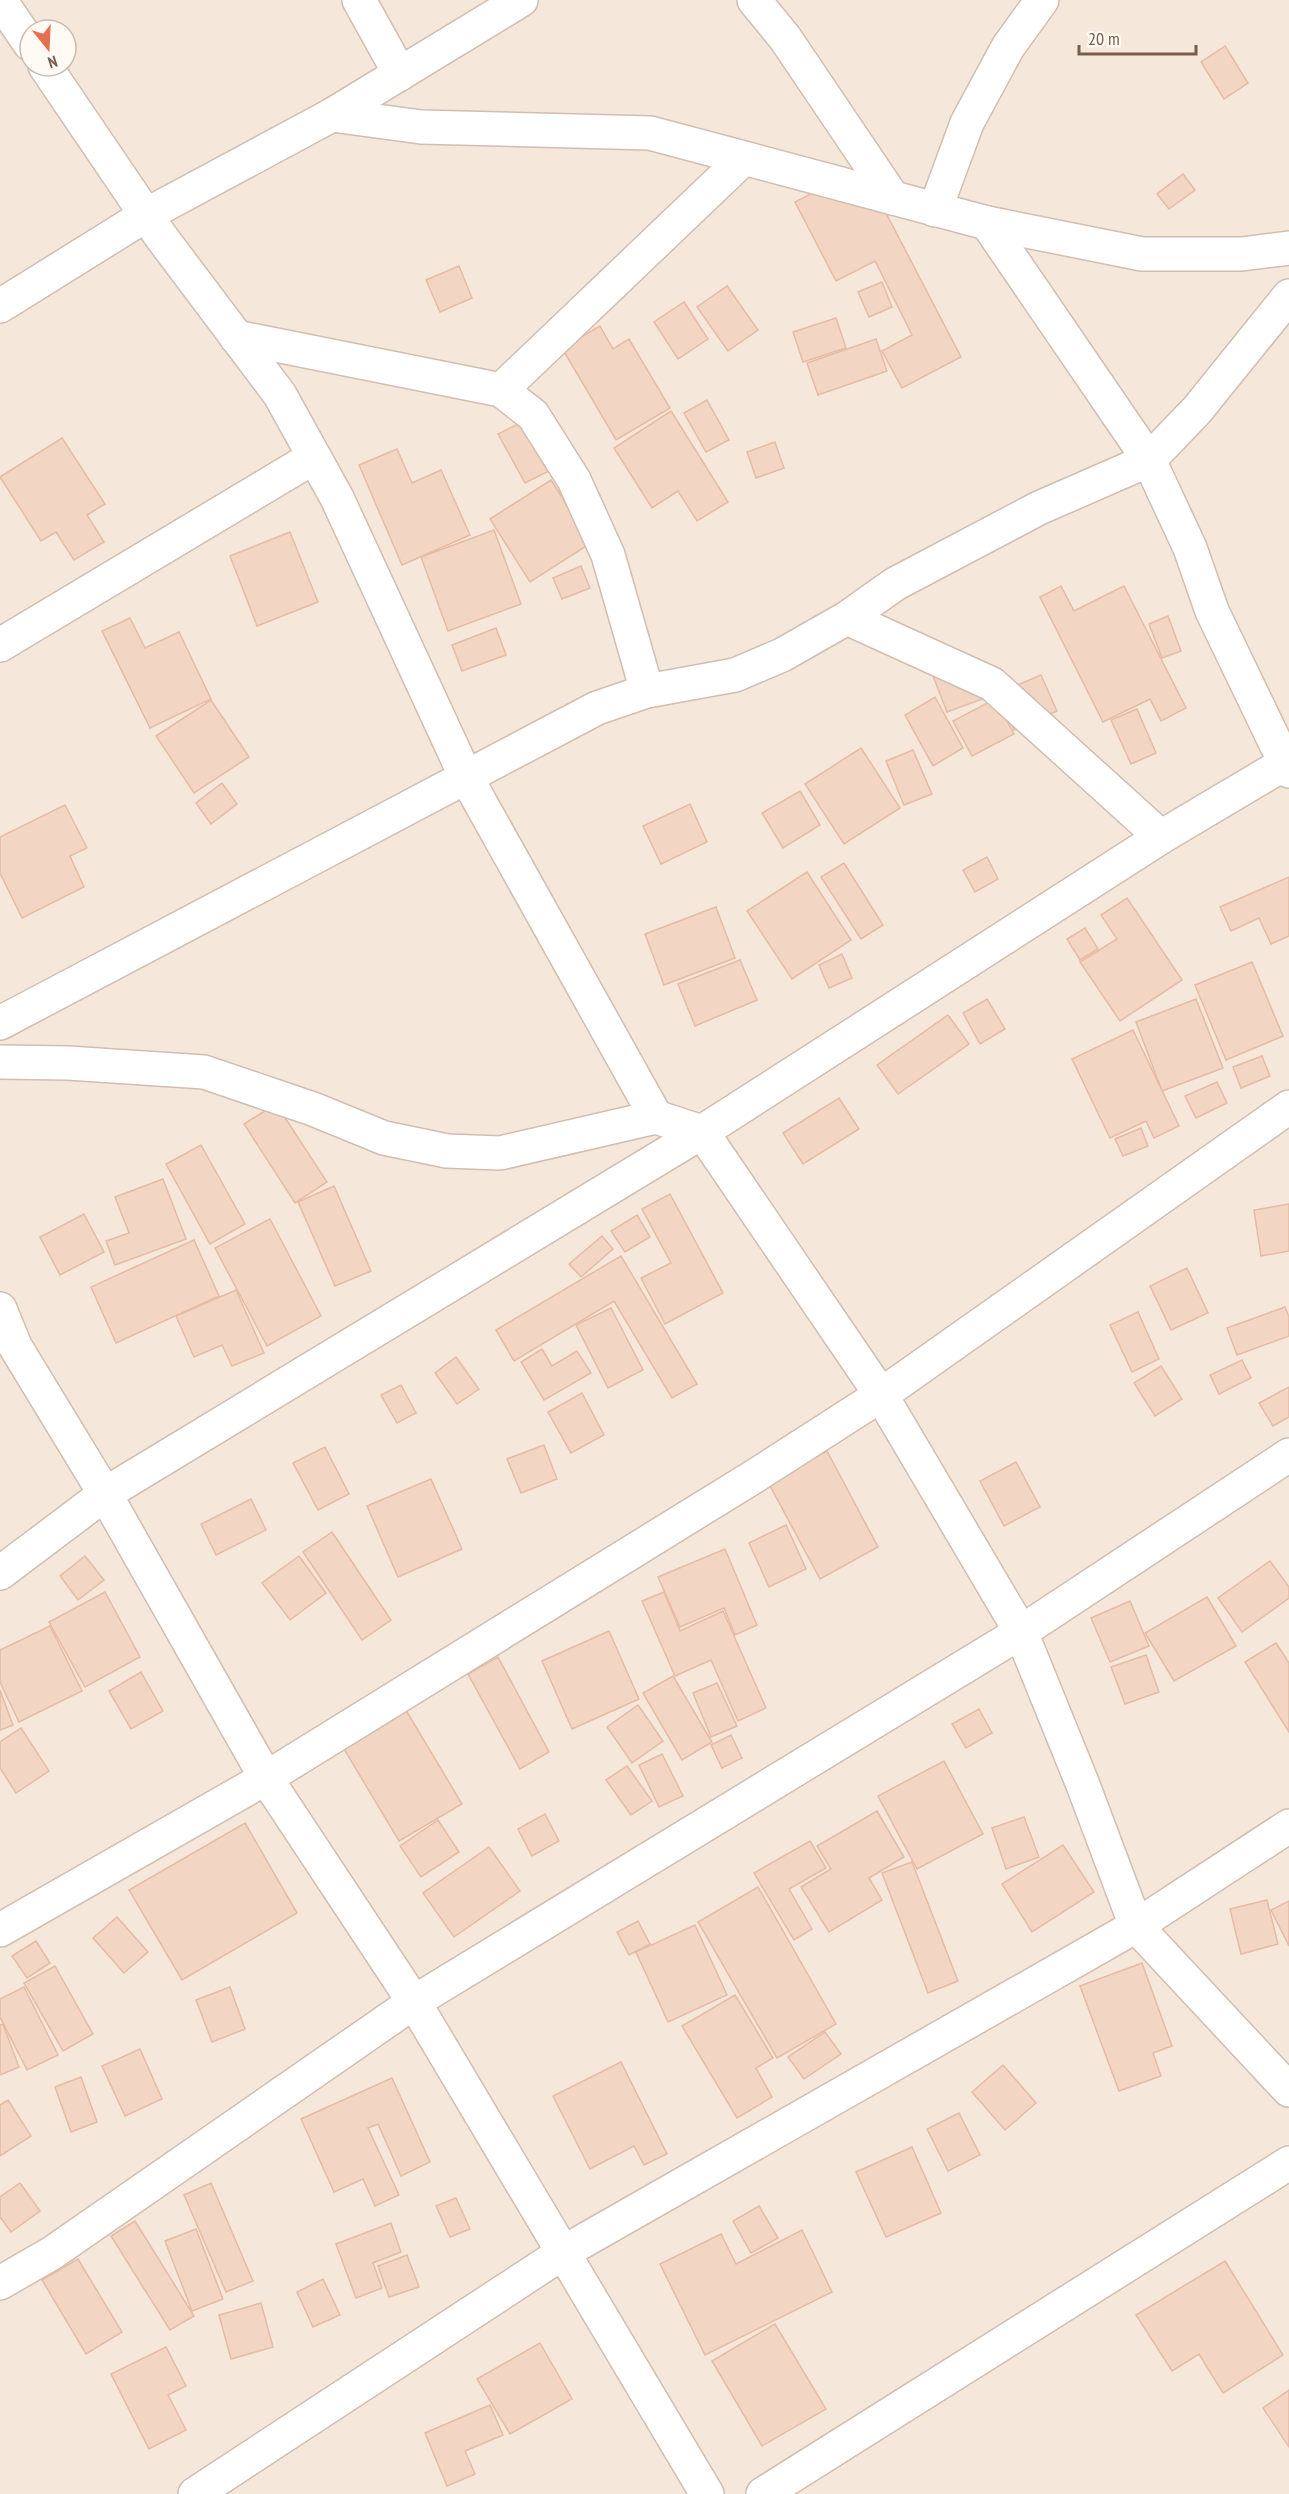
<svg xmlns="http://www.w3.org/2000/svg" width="1289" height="2494" font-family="'PT Sans Narrow',sans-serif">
  <rect width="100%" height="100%" fill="#fdf6ec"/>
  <path fill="#f5e8da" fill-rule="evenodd" d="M 0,0 L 1289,0 L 1289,2494 L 0,2494 ZM 30,30 L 66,30 L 66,66 L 30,66 Z"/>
  <g fill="#f3d5c3" stroke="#e6bba3" stroke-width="1.5">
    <polygon points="1225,46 1248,83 1224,99 1201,62"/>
    <polygon points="862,167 961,357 902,388 882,351 912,335 875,261 836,281 795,202"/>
    <polygon points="1183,174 1195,190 1169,209 1157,194"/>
    <polygon points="459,266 472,298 440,312 426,280"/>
    <polygon points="882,282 892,307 869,317 858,292"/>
    <polygon points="727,286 758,330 728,351 697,307"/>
    <polygon points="684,302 708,339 678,359 654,322"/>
    <polygon points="836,318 846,348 803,362 793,332"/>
    <polygon points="600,326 613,349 629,339 670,408 616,440 562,348"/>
    <polygon points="876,339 887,371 818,395 807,363"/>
    <polygon points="707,400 729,440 706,452 684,413"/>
    <polygon points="671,411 728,502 697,521 678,491 652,508 614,448"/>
    <polygon points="524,421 549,471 525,483 498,434"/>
    <polygon points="62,438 105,504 87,515 104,542 74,560 56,532 41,541 0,477"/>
    <polygon points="775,442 784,468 756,478 747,452"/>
    <polygon points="397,449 412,483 441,470 470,535 402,565 359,465"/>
    <polygon points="551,480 591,543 530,582 490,519"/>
    <polygon points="494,530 521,604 448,631 421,557"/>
    <polygon points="290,532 318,602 257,626 230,556"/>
    <polygon points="581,566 590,588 562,599 553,578"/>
    <polygon points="1061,586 1074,611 1124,586 1186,708 1161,721 1150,699 1103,722 1040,597"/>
    <polygon points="1168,616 1181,651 1162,658 1149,624"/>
    <polygon points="130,618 145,648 179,632 211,699 150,728 102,631"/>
    <polygon points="496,628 506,655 462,671 452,645"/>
    <polygon points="979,659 993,695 947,712 933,676"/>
    <polygon points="1041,675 1057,711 1014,730 998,693"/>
    <polygon points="935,697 963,748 933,766 905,715"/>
    <polygon points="995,699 1014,734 972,756 953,721"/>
    <polygon points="211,700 249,757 194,793 156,736"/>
    <polygon points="1137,709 1156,753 1131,764 1111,720"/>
    <polygon points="861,748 900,808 844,844 805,784"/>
    <polygon points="913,750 932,794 904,805 886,761"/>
    <polygon points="222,783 237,804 211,824 196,803"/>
    <polygon points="800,791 820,825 783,848 762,813"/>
    <polygon points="690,804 707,842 661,864 643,826"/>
    <polygon points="65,805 87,848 70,856 84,887 22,918 0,873 0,837"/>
    <polygon points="987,857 998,879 975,892 963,870"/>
    <polygon points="844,863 883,925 861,939 821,877"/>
    <polygon points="807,872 851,940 792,979 747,911"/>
    <polygon points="1289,877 1289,936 1271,944 1259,918 1231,931 1220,907"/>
    <polygon points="1127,898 1182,980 1120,1021 1080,962 1117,939 1101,915"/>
    <polygon points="716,907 735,958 664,985 645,934"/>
    <polygon points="1085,928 1098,949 1080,960 1067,939"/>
    <polygon points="842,954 852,978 829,988 819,965"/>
    <polygon points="740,960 757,1000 695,1026 678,984"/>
    <polygon points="1252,962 1283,1036 1226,1060 1195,985"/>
    <polygon points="987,999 1005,1029 980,1044 963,1013"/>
    <polygon points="1196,999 1223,1068 1162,1091 1136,1022"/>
    <polygon points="948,1015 969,1044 898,1094 877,1065"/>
    <polygon points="1133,1030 1179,1126 1154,1138 1146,1121 1110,1138 1072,1059"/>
    <polygon points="1262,1056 1270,1076 1241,1088 1233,1067"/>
    <polygon points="1217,1082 1227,1103 1196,1118 1185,1096"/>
    <polygon points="839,1098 859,1129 803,1164 783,1133"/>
    <polygon points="276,1104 327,1182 295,1203 244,1124"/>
    <polygon points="1141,1128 1148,1146 1123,1156 1115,1139"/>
    <polygon points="201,1145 245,1224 210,1244 166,1164"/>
    <polygon points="163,1179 186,1239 115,1265 106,1241 129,1233 115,1197"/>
    <polygon points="334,1186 371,1271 335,1286 298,1202"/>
    <polygon points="670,1194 723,1293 665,1324 641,1278 671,1263 642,1209"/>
    <polygon points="1289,1204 1289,1251 1261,1256 1254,1210"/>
    <polygon points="84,1214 104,1252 60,1275 40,1237"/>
    <polygon points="637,1215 650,1237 625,1252 611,1231"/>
    <polygon points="270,1219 321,1316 267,1346 215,1248"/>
    <polygon points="602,1236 613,1249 581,1277 569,1264"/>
    <polygon points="194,1240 219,1296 116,1343 91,1287"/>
    <polygon points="621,1256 697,1384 672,1398 614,1301 514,1361 496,1330"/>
    <polygon points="1187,1268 1208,1313 1171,1330 1150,1286"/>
    <polygon points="236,1290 264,1353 232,1366 222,1345 194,1357 176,1316"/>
    <polygon points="1285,1307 1289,1317 1289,1336 1237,1355 1227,1328"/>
    <polygon points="611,1308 643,1370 608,1388 576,1325"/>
    <polygon points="1138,1312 1159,1359 1132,1372 1110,1325"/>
    <polygon points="542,1349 552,1366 577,1351 591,1373 544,1400 521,1362"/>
    <polygon points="456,1357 479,1389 457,1404 435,1373"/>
    <polygon points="1242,1360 1251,1378 1219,1394 1210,1375"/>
    <polygon points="1161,1366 1182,1399 1155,1416 1134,1383"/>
    <polygon points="401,1385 416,1413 397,1423 381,1395"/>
    <polygon points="1289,1387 1289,1417 1273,1426 1259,1403"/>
    <polygon points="582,1393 604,1435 571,1453 548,1412"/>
    <polygon points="544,1445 557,1479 521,1493 507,1459"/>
    <polygon points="325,1447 349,1494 318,1510 293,1463"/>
    <polygon points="827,1451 878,1547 820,1579 768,1482"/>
    <polygon points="1016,1462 1040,1507 1004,1526 980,1481"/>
    <polygon points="431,1479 462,1549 398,1577 367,1506"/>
    <polygon points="251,1499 266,1530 216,1555 201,1524"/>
    <polygon points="786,1525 806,1569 769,1587 749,1543"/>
    <polygon points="332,1532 391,1620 362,1640 303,1552"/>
    <polygon points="725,1549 757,1625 735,1635 724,1608 680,1627 658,1577"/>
    <polygon points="85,1556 104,1580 78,1600 60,1576"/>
    <polygon points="299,1556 326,1593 290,1620 262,1583"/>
    <polygon points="1270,1561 1289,1587 1289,1598 1242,1632 1218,1598"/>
    <polygon points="105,1592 140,1657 85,1687 49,1622"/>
    <polygon points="664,1592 680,1631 723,1611 766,1708 738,1721 711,1660 675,1676 642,1601"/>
    <polygon points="1207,1597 1236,1646 1174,1681 1145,1633"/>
    <polygon points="1130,1601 1149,1646 1110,1662 1091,1618"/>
    <polygon points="50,1626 82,1691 19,1722 0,1682 0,1650"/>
    <polygon points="609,1631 639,1699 572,1729 542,1661"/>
    <polygon points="1276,1643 1289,1663 1289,1732 1245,1662"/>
    <polygon points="1146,1655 1159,1692 1125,1704 1111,1667"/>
    <polygon points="498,1657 549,1752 520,1769 468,1674"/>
    <polygon points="141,1672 163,1711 131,1729 109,1691"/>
    <polygon points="673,1676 712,1742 682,1760 643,1693"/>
    <polygon points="717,1683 737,1726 711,1737 693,1693"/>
    <polygon points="0,1690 13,1725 0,1730"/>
    <polygon points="638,1705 663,1741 632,1763 607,1727"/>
    <polygon points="404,1707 462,1804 399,1841 341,1744"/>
    <polygon points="979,1709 992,1733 966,1748 952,1724"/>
    <polygon points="21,1728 49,1771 16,1793 0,1768 0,1742"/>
    <polygon points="731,1735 742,1758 722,1768 711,1745"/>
    <polygon points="662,1754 683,1796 659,1807 639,1765"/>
    <polygon points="944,1761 983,1834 917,1869 878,1796"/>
    <polygon points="627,1766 652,1801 631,1815 606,1780"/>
    <polygon points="877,1811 904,1857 869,1878 882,1900 829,1932 801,1887 831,1869 817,1846"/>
    <polygon points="545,1814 559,1841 532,1856 518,1829"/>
    <polygon points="1024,1817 1039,1857 1006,1869 992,1828"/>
    <polygon points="438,1820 459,1852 421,1877 400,1846"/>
    <polygon points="245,1823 297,1913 182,1980 129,1890"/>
    <polygon points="810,1841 826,1868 789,1889 812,1929 794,1940 754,1873"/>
    <polygon points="1063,1845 1094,1892 1032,1932 1002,1884"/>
    <polygon points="489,1847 520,1891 454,1937 423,1893"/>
    <polygon points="912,1862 958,1981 928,1993 882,1873"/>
    <polygon points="758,1887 836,2024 777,2058 698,1922"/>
    <polygon points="1267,1900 1278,1944 1241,1954 1230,1909"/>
    <polygon points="1289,1901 1289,1946 1271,1910"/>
    <polygon points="117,1917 148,1952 124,1973 93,1938"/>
    <polygon points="638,1921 650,1944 629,1955 617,1932"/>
    <polygon points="695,1925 727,1995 668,2022 636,1952"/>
    <polygon points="36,1941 50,1963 27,1978 12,1956"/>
    <polygon points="1142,1963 1172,2046 1153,2053 1161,2076 1119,2091 1080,1986"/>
    <polygon points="55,1966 93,2034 63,2051 24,1983"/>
    <polygon points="24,1987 58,2055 27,2070 0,2017 0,1999"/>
    <polygon points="230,1987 245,2029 212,2042 196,2000"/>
    <polygon points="735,1995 773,2058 756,2068 772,2097 737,2118 682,2026"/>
    <polygon points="3,2024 19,2067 0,2075 0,2025"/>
    <polygon points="825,2032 841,2054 804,2079 788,2057"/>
    <polygon points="140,2049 162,2099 125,2116 102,2066"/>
    <polygon points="621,2062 667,2154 644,2165 634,2146 590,2169 553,2096"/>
    <polygon points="1003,2065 1036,2103 1005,2130 972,2092"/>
    <polygon points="81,2077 97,2122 71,2132 55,2087"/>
    <polygon points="392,2078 430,2162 401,2176 378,2124 368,2128 399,2195 375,2206 363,2179 334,2192 301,2119"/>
    <polygon points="8,2100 31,2136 0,2156 0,2105"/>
    <polygon points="959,2113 980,2155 948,2171 927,2129"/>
    <polygon points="912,2147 941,2213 886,2237 856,2172"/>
    <polygon points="20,2183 40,2211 11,2232 0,2217 0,2197"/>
    <polygon points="211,2183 253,2281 226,2292 184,2195"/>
    <polygon points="456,2198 470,2229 450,2237 436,2206"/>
    <polygon points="759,2206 778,2238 751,2253 733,2221"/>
    <polygon points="135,2221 194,2316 170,2330 111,2236"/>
    <polygon points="391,2223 401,2252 373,2263 382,2288 356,2298 336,2244"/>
    <polygon points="196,2229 223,2299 192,2311 165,2241"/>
    <polygon points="802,2230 832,2292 705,2355 660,2264 721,2234 736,2264"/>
    <polygon points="407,2255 419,2287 389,2297 378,2266"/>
    <polygon points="78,2259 122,2332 86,2354 42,2280"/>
    <polygon points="1225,2261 1283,2355 1223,2393 1199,2354 1172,2371 1136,2315"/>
    <polygon points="323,2279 340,2315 313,2327 297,2292"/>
    <polygon points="261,2303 273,2347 231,2359 219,2315"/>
    <polygon points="775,2324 826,2409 762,2446 712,2361"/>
    <polygon points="540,2343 572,2399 510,2434 477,2379"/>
    <polygon points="166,2347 186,2386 168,2395 186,2430 149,2449 111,2374"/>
    <polygon points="1289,2390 1289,2447 1263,2408"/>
    <polygon points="490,2405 503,2435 465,2451 475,2474 447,2486 425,2433"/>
  </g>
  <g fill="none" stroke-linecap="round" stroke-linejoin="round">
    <g stroke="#d1beb0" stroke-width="36">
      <g id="street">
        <polyline points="0,0 30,44"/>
        <polyline points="359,0 400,74"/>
        <polyline points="754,0 785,38 893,198"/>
        <polyline points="45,66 159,234 280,395 337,498 465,775 656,1117"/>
        <polyline points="332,115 421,127 650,133 987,223 1142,254 1242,254 1289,248"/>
        <polyline points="935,210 967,123 1008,47 1042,0"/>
        <polyline points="987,223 1149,460 1190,548 1212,611 1289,771"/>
        <polyline points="0,306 146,215 332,115 521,0"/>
        <polyline points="236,337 501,390 533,415 574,480 608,555 647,691"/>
        <polyline points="501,390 743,159"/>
        <polyline points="847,618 992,684 1161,837"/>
        <polyline points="0,645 314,457"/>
        <polyline points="0,1023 597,708 647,691 735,675 782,655 847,618 895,584 1039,508 1149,460 1197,410 1289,296"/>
        <polyline points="0,1062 68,1063 204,1072 313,1109 384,1138 447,1151 500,1153 656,1117 702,1132 881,1395 1021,1632 1083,1785 1136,1926 1289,2090"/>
        <polyline points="0,1309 15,1346 105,1494 266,1778 414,2002 707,2494"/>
        <polyline points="0,1573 105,1494 702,1132 1161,837 1289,761"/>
        <polyline points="0,1930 266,1778 758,1474 881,1395 1289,1107"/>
        <polyline points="0,2283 52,2253 414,2002 1021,1632 1289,1455"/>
        <polyline points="195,2494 564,2252 1136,1926 1289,1826"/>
        <polyline points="763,2494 1289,2163"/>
      </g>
    </g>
    <use href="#street" stroke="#fff" stroke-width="33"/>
  </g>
  <g transform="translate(48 48) rotate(162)"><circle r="28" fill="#fffaf3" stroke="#cabbb1" stroke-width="1.5"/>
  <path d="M0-4.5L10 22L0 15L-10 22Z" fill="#e76f51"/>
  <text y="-9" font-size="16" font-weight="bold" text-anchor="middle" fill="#7a5c4d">N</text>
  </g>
  <path d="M1079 45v9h117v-9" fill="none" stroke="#7a5c4d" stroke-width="3"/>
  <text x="1088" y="45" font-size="18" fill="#7a5c4d" stroke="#fffaf3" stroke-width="4.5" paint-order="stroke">20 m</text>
</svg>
